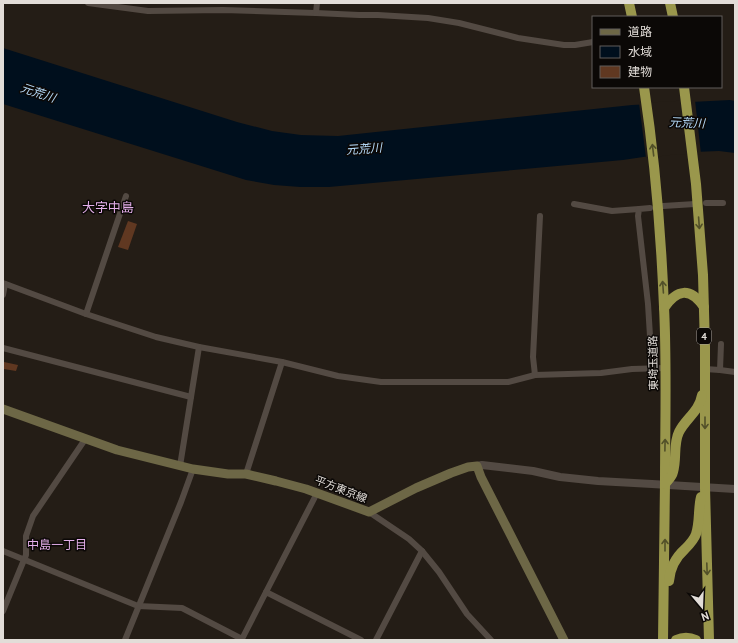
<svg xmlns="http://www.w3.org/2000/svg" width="738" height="643" font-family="'PT Sans','Noto Sans JP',sans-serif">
  <rect width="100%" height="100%" fill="#241d16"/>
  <polygon fill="#000f1d" points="3,48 237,122 272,131 301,135 338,136 632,105 730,100 735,101 735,153 719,151 670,153 623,160 329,187 300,187 274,185 246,180 3,104"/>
  <polygon fill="#241d16" points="695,100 701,154 670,155 646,158 639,103"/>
  <g fill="#603821">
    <polygon points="128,221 137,224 128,250 118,247"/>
    <polygon points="4,362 18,365 16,371 4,369"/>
  </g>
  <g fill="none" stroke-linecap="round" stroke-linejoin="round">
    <g stroke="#534a43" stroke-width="6">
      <polyline points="88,3 148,11 223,10 316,13 359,15 378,15 428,18 459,23 518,38 564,45 575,45 593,42"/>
      <polyline points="316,13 317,3"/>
      <polyline points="706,203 723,203"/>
      <polyline points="574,204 612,211 639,209"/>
      <polyline points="663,206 695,204"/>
      <polyline points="650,208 639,209 638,216 648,304 652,368"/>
      <polyline points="3,283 86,314 156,337 199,347 282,362 338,376 381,382 508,382 535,375 601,373 632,369 665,368"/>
      <polyline points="3,295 5,284"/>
      <polyline points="86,314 126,196"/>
      <polyline points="3,348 191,397"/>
      <polyline points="705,369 720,370 735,372"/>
      <polyline points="720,370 721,344"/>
      <polyline points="535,375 533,357 540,216"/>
      <polyline points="180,466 199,347"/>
      <polyline points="246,474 282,362"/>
      <polyline points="369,512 409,539 422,551 439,572 467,614 491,640"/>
      <polyline points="3,551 138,606 182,608 242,639 266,592 361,640"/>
      <polyline points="266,592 317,493"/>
      <polyline points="3,611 26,555 26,536 33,516 86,438"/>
      <polyline points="125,640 181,502 193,469"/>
      <polyline points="376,640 422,551"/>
    </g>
    <polyline stroke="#534a43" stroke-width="8" points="477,466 482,465 533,471 560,477 598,481 652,484 735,489"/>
    <polyline stroke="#6d6746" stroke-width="9" points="3,409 117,450 193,469 228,474 246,474 276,481 306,489 369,512 416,488 451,473 468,467 477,466 481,477 564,640"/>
    <g stroke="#9a974c" stroke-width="10">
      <polyline points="629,3 632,17"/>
      <polyline points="670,3 673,17"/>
      <path d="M 644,87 C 655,160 661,233 664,307 C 667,365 665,424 665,483 C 664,535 664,588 663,640"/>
      <polyline points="684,87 696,184 703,275 705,347 705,488 709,640"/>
      <path d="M 664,308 C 677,289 690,287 704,307"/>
      <path d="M 665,484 C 668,480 672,477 673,472 C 677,459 673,444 679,432 C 686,418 699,412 702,395"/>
      <path d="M 669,581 C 670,568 675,558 685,549 C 690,544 694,540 696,534 C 700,522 698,509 701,497"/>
      <path d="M 676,640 C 683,637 689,637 696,640"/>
    </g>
  </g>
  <defs><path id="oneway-shaft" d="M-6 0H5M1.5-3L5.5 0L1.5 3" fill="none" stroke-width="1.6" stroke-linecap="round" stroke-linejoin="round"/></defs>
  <g stroke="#525029">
    <use href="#oneway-shaft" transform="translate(653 150) rotate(-97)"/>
    <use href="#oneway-shaft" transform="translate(699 223) rotate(86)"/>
    <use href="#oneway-shaft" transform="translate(663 287) rotate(-94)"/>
    <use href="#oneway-shaft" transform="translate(705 423) rotate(90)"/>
    <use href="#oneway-shaft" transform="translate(665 445) rotate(-89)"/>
    <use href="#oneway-shaft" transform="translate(665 545) rotate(-90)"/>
    <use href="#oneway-shaft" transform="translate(707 569) rotate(88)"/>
  </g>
  <g text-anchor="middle" stroke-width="3" stroke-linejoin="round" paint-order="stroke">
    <rect fill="#0b0806" stroke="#a29d99" stroke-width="1" x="697" y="328" width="14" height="16" rx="3"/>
    <g font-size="10" font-weight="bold" fill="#e2ddd8">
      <text x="704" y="340">4</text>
    </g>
    <g font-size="11" fill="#e2ddd8" stroke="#0b0806">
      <text transform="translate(653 363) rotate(-91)" y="4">東埼玉道路</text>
      <text transform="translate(341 489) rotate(21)" y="4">平方東京線</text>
    </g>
    <g font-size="12" font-style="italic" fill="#b4d9f8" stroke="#0b0806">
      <text transform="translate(38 93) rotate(18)" y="4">元荒川</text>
      <text transform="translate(687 123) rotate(2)" y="4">元荒川</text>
      <text transform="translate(364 149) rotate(-4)" y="4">元荒川</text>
    </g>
    <g font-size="12" fill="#e3aee9" stroke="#0b0806">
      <text x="57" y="549">中島一丁目</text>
    </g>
    <g font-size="13" fill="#e3aee9" stroke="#0b0806">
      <text x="108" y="212">大字中島</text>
    </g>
  </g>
  <rect width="738" height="643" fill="none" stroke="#e2ddd8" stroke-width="8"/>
  <rect x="592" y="16" width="130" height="72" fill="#0b0806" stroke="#615d5a"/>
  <rect x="600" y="29" width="20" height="6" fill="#6d6746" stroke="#615d5a"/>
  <text x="628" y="36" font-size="12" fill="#e2ddd8">道路</text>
  <rect x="600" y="46" width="20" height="12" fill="#000f1d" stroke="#615d5a"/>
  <text x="628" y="56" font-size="12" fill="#e2ddd8">水域</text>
  <rect x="600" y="66" width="20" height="12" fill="#603821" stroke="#615d5a"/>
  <text x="628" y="76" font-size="12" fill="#e2ddd8">建物</text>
  <g transform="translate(702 607) rotate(161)" stroke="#0b0806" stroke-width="3" paint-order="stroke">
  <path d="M0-3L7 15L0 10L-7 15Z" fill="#e2ddd8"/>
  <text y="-6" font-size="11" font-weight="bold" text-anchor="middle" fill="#e2ddd8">N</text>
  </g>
</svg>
